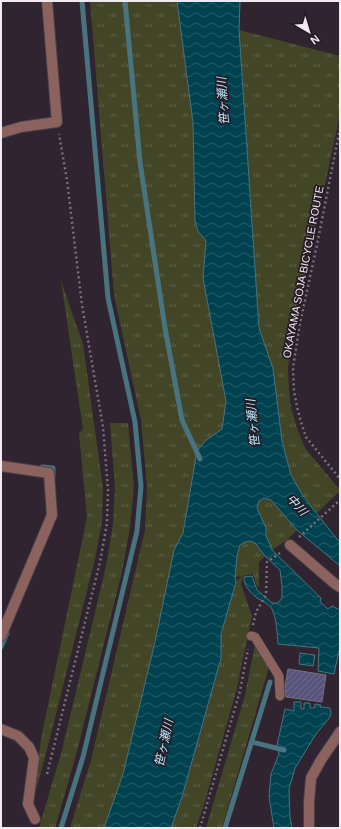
<svg xmlns="http://www.w3.org/2000/svg" width="341" height="829" font-family="Arial,'Noto Sans JP',sans-serif">
  <defs>
    <pattern id="grass-tufts" width="24" height="20" patternUnits="userSpaceOnUse"><rect width="24" height="20" fill="#434626"/><path d="M3 7l-1-3M5 7V3M7 7l1-3M15 17l-1-3M17 17v-4M19 17l1-3" fill="none" stroke="#5e6146"/></pattern>
    <pattern id="water-waves" width="16" height="10" patternUnits="userSpaceOnUse"><rect width="16" height="10" fill="#004250"/><path d="M0 5q4-4 8 0t8 0" fill="none" stroke="#265d6a"/></pattern>
    <pattern id="building-hatch" width="6" height="6" patternUnits="userSpaceOnUse"><rect width="6" height="6" fill="#58547b"/><path d="M-1 1l2-2M0 6l6-6M5 7l2-2" fill="none" stroke="#706d8e"/></pattern>
  </defs>
  <rect width="100%" height="100%" fill="#2f242f"/>
  <g fill="url(#grass-tufts)">
    <polygon points="90,1 177,1 193,123 195,221 198,231 206,241 203,278 226,401 222,429 205,441 197,452 183,533 174,550 155,642 123,774 104,828 70,828 91,760 145,530 147,487 141,420 114,295"/>
    <polygon points="239,30 340,56 340,114 296,322 288,367 289,390 291,407 297,428 305,448 340,490 340,491 317,513 303,496 291,475 282,441 273,369 259,328"/>
    <polygon points="61,281 83,344 103,488 102,522 95,559 49,742 33,801 41,739 87,517 79,433 83,429"/>
    <polygon points="110,423 128,423 134,487 130,527 122,572 76,755 55,828 39,828 62,750 106,566 113,524 115,488"/>
    <polygon points="265,498 271,500 297,530 287,540 272,550 266,535 266,528 257,508 259,501"/>
    <path d="M 250,541 L 255,543 L 265,556 L 259,562 L 259,588 L 256,584 L 253,574 L 243,576 L 241,584 L 252,616 L 236,692 L 203,808 L 196,828 L 171,828 L 182,797 L 221,658 L 221,634 L 236,582 L 242,576 L 235,577 C 236,564 234,543 250,541 Z"/>
    <polygon points="255,644 269,667 222,828 206,828 245,695"/>
  </g>
  <g fill="url(#water-waves)" stroke="#487480">
    <path d="M 177,1 L 240,1 L 239,30 L 259,328 L 273,369 L 282,441 L 291,475 L 303,496 L 336,538 L 340,542 L 340,566 L 297,530 L 271,500 L 264,498 L 259,501 L 257,508 L 266,528 L 266,535 L 272,550 L 321,598 L 320,602 L 328,609 L 332,606 L 340,610 L 340,646 L 334,674 L 318,671 L 319,648 L 278,644 C 277,633 277,620 272,609 C 269,604 262,601 257,598 C 251,593 243,585 244,577 L 252,576 L 257,590 L 272,603 L 278,603 L 282,598 L 282,586 L 280,570 L 265,556 L 255,543 L 250,541 L 245,542 L 240,545 L 237,556 L 235,577 L 236,582 L 221,634 L 221,658 L 182,797 L 171,828 L 104,828 L 123,774 L 155,642 L 174,550 L 183,533 L 197,451 L 205,441 L 222,429 L 226,401 L 203,278 L 206,241 L 198,231 L 195,221 L 193,123 Z"/>
    <polygon points="300,653 315,655 313,666 299,664"/>
    <polygon points="294,702 301,702 301,709 304,709 304,703 310,703 310,708 314,708 315,704 321,705 320,707 330,708 331,714 330,717 316,734 295,768 289,789 290,817 292,828 274,828 269,797 271,774 279,754 277,745 285,709 294,711"/>
  </g>
  <g fill="none" stroke-linecap="round" stroke-linejoin="round">
    <g stroke="#487480" stroke-width="5">
      <polyline points="125,1 140,162 165,328 182,420 200,459"/>
      <polyline points="42,467 53,468 53,476"/>
      <polyline points="1,647 7,633"/>
      <polyline points="252,742 284,750"/>
      <polyline points="61,828 83,757 137,531 141,486 135,422 108,298 82,1"/>
      <polyline points="225,828 270,682"/>
    </g>
  </g>
  <polygon fill="url(#building-hatch)" stroke="#727181" points="288,669 326,675 322,702 286,697 285,686"/>
  <g fill="none" stroke-linecap="round" stroke-linejoin="round">
    <g stroke="#4a404a" stroke-width="10">
      <polyline id="lane" points="251,636 255,637 279,676 280,696"/>
    </g>
    <g stroke="#4a404a" stroke-width="12">
      <g id="street">
        <polyline points="1,133 21,127 57,122 47,1"/>
        <polyline points="1,466 49,473 52,515 1,636"/>
        <polyline points="290,545 334,583 340,587"/>
        <polyline points="1,729 18,736 29,747 34,758 28,804 35,819"/>
        <polyline points="309,828 309,802 311,778 321,760 340,732"/>
      </g>
    </g>
    <g stroke="#7a717a" stroke-width="2.5" stroke-dasharray="2 3" stroke-linecap="butt">
      <polyline points="340,128 317,245 300,323 293,368 294,391 297,407 301,422 306,437 340,479"/>
      <polyline points="299,537 340,500"/>
      <polyline points="253,625 256,612 266,595 267,562 280,553"/>
      <polyline points="47,774 100,562 107,523 108,490 103,427 82,305 67,180 59,134"/>
      <polyline points="200,828 240,691 248,649"/>
    </g>
    <use href="#lane" stroke="#8b625e" stroke-width="9"/>
    <use href="#street" stroke="#8b625e" stroke-width="10"/>
  </g>
  <g text-anchor="middle" stroke-width="3.5" stroke-linejoin="round" paint-order="stroke">
    <g font-size="11" fill="#f0e9f0" stroke="#251a25">
      <text transform="translate(303 272) rotate(-79)" y="4">OKAYAMA SOJA BICYCLE ROUTE</text>
    </g>
    <g font-size="12" font-style="italic" fill="#b7e9f8" stroke="#251a25">
      <text transform="translate(223 101) rotate(-94)" y="4">笹ヶ瀬川</text>
      <text transform="translate(253 423) rotate(-96)" y="4">笹ヶ瀬川</text>
      <text transform="translate(297 505) rotate(47)" y="4">中川</text>
      <text transform="translate(164 743) rotate(-78)" y="4">笹ヶ瀬川</text>
    </g>
  </g>
  <rect width="341" height="829" fill="none" stroke="#f0e9f0" stroke-width="4"/>
  <g transform="translate(309 32) rotate(142)" stroke="#251a25" stroke-width="3" paint-order="stroke">
  <path d="M0-3L7 15L0 10L-7 15Z" fill="#f0e9f0"/>
  <text y="-6" font-size="11" font-weight="bold" text-anchor="middle" fill="#f0e9f0">N</text>
  </g>
</svg>
